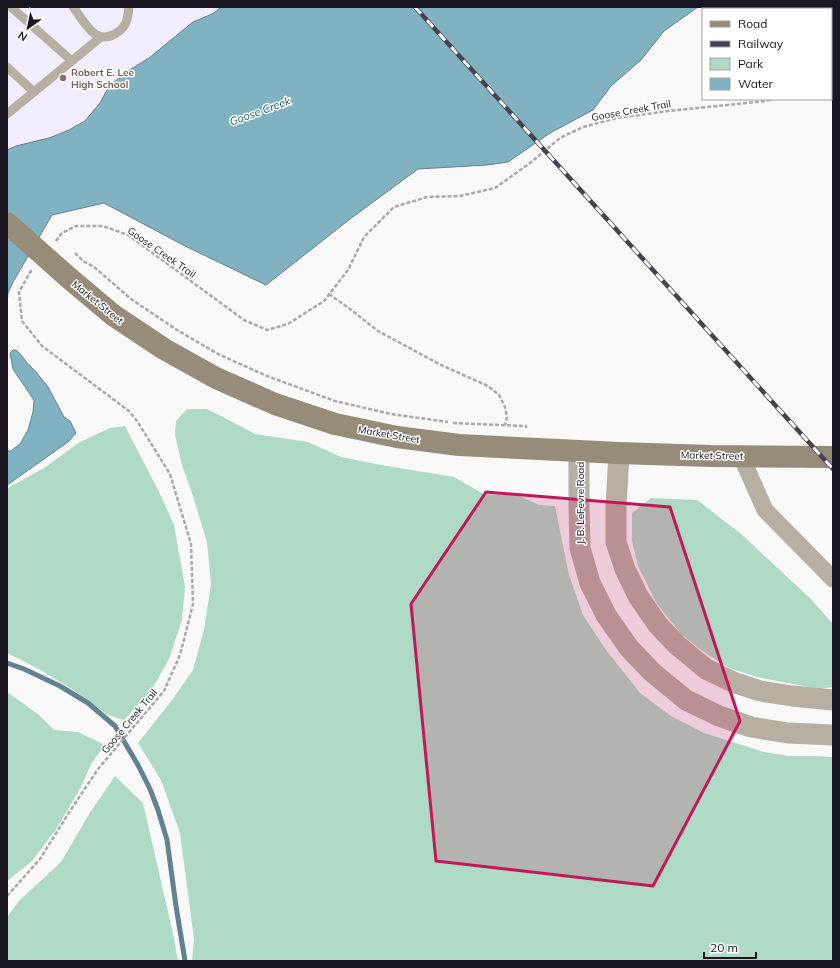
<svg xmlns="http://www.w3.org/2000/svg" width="840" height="968" font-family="Mulish,sans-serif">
  <rect width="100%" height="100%" fill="#f9f9f9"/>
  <polygon fill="#f2eeff" points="7,7 220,7 218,10 212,14 193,22 149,58 128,71 109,86 100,103 85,121 69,130 49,138 16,146 7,150"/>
  <g fill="#afdbc6">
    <polygon points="187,409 207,409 225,418 255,434 308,442 341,457 381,465 454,477 485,495 515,494 539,505 555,506 569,575 583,615 606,650 640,693 671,716 704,733 764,752 789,756 813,756 833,757 833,961 192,961 194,939 180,833 161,780 138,743 172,700 193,670 204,630 211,584 207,542 193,496 182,465 175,435 176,421"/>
    <polygon points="125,426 159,492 174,525 185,587 182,620 169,659 151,691 124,720 108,715 72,689 37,668 7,653 7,490 8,488 44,468 80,442 110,428"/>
    <polygon points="651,498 697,500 740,533 811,599 833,624 833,687 818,689 757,677 729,668 704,652 682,635 657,604 638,566 632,541 632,513"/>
    <polygon points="7,692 38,714 54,730 78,732 105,745 91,764 81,787 57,828 32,861 7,881"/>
    <polygon points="115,776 143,803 173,934 178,961 7,961 7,917 19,901 61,862 91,811"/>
  </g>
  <g fill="#80b2c1" stroke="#618391">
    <polygon points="220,7 698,7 664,31 641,60 611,86 593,110 550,133 508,162 487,165 418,169 350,219 266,285 185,246 104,203 52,215 13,282 8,293 7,303 7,150 16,146 49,138 69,130 85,121 100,103 109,86 128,71 149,58 193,22 212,14 218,10"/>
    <polygon points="13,350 16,350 21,355 28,364 36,372 48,387 64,417 70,421 76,433 68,442 7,485 7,451 11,451 20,444 28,430 33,412 34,400 13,369 10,353"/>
  </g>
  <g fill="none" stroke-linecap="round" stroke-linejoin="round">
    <polyline stroke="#618391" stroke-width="5" points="7,663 24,669 60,686 88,703 115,726 138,765 150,789 158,810 167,840 176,906 185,961"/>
    <g stroke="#aaa8ad" stroke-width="2.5" stroke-dasharray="4 2" stroke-linecap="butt">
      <polyline points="831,31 833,27"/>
      <polyline points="56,241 62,233 76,226 103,226 128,235 244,320 267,330 288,324 324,301 348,270 364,237 394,207 427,197 460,196 495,188 530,163 560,138 583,127 617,118 668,111 766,101 772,99"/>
      <polyline points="75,253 83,261 94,267 131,299 177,330 218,354 267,376 335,401 391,414 448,422"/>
      <polyline points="329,294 350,309 378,331 441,365 488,386 499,395 505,407 507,417 505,425"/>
      <polyline points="453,423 526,426 526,428"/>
      <polyline points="7,896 40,859 70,811 98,769 164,691 180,655 193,604 191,544 170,474 137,421 129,411 42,346 22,321 19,292 32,269"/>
    </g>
    <g stroke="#b7b0a2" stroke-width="9">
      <polyline points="11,7 72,61"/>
      <path d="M 73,7 C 85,22 95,48 118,32 C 127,26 128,17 129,7"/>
      <polyline points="7,67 34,92"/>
      <polyline points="7,114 101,37"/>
    </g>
    <polyline stroke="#b7b0a2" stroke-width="17" points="741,456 765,510 833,579"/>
    <g stroke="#b7b0a2" stroke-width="21">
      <polyline points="579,451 579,506 580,548 590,583 606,615 629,648 652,672 686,700 719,716 751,727 788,733 833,735"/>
      <polyline points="619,453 616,506 616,542 625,569 638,596 658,625 677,645 706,669 733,682 760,691 792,696 833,700"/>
    </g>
    <polyline stroke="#978c78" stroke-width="22" points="69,278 113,315 164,349 216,378 275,404 335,424 397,437 459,445 619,453 711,456 833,457"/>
    <g stroke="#46434d" stroke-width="4.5">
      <polyline id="rail" points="415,7 833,469"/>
    </g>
    <use href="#rail" stroke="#fff" stroke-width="3" stroke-dasharray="9" stroke-linecap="butt"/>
    <polyline stroke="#978c78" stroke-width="22" points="7,223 69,278"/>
  </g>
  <path fill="#c2185b" fill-opacity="0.2" stroke="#c2185b" stroke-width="3" stroke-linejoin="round" d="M 486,492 L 670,507 L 740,721 L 653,886 L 436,861 L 411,604 Z"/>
  <circle fill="#8d6e63" stroke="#fff" stroke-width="1.5" cx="63" cy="78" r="4"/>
  <g text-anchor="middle" stroke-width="3" stroke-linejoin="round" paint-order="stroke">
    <g font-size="10" font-weight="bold" fill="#785e54" stroke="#fff" text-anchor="start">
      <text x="71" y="76">Robert E. Lee<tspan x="71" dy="12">High School</tspan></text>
    </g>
    <g font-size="10" fill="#191521" stroke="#fff">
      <text transform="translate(631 110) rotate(-10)" y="4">Goose Creek Trail</text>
      <text transform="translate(162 252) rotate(35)" y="4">Goose Creek Trail</text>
      <text transform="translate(98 302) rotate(39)" y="4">Market Street</text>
      <text transform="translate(389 434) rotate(10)" y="4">Market Street</text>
      <text transform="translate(712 455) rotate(1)" y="4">Market Street</text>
      <text transform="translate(580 503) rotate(-90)" y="4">J. B. LeFevre Road</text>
      <text transform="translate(129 721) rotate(-50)" y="4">Goose Creek Trail</text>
    </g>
    <g font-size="11" font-style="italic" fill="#206172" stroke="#fff">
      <text transform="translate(260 111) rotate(-20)" y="4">Goose Creek</text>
    </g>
  </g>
  <rect width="840" height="968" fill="none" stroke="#191521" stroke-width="16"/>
  <rect x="702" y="8" width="130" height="92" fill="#ffffff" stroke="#a3a1a6"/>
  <rect x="710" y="21" width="20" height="6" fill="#978c78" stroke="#a3a1a6"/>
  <text x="738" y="28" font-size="12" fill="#191521">Road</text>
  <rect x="710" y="41" width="20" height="6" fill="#46434d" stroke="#a3a1a6"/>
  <text x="738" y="48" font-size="12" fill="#191521">Railway</text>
  <rect x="710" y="58" width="20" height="12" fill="#afdbc6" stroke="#a3a1a6"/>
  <text x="738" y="68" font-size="12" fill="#191521">Park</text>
  <rect x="710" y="78" width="20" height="12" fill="#80b2c1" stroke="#a3a1a6"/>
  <text x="738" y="88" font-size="12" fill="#191521">Water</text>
  <g transform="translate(28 28) rotate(213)" stroke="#ffffff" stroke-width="3" paint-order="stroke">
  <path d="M0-3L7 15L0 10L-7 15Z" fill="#191521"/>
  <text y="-6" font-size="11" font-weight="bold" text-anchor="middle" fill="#191521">N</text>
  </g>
  <path d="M704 952v6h52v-6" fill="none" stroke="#191521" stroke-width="2"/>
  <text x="710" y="952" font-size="12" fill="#191521" stroke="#ffffff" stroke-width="3" paint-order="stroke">20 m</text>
</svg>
